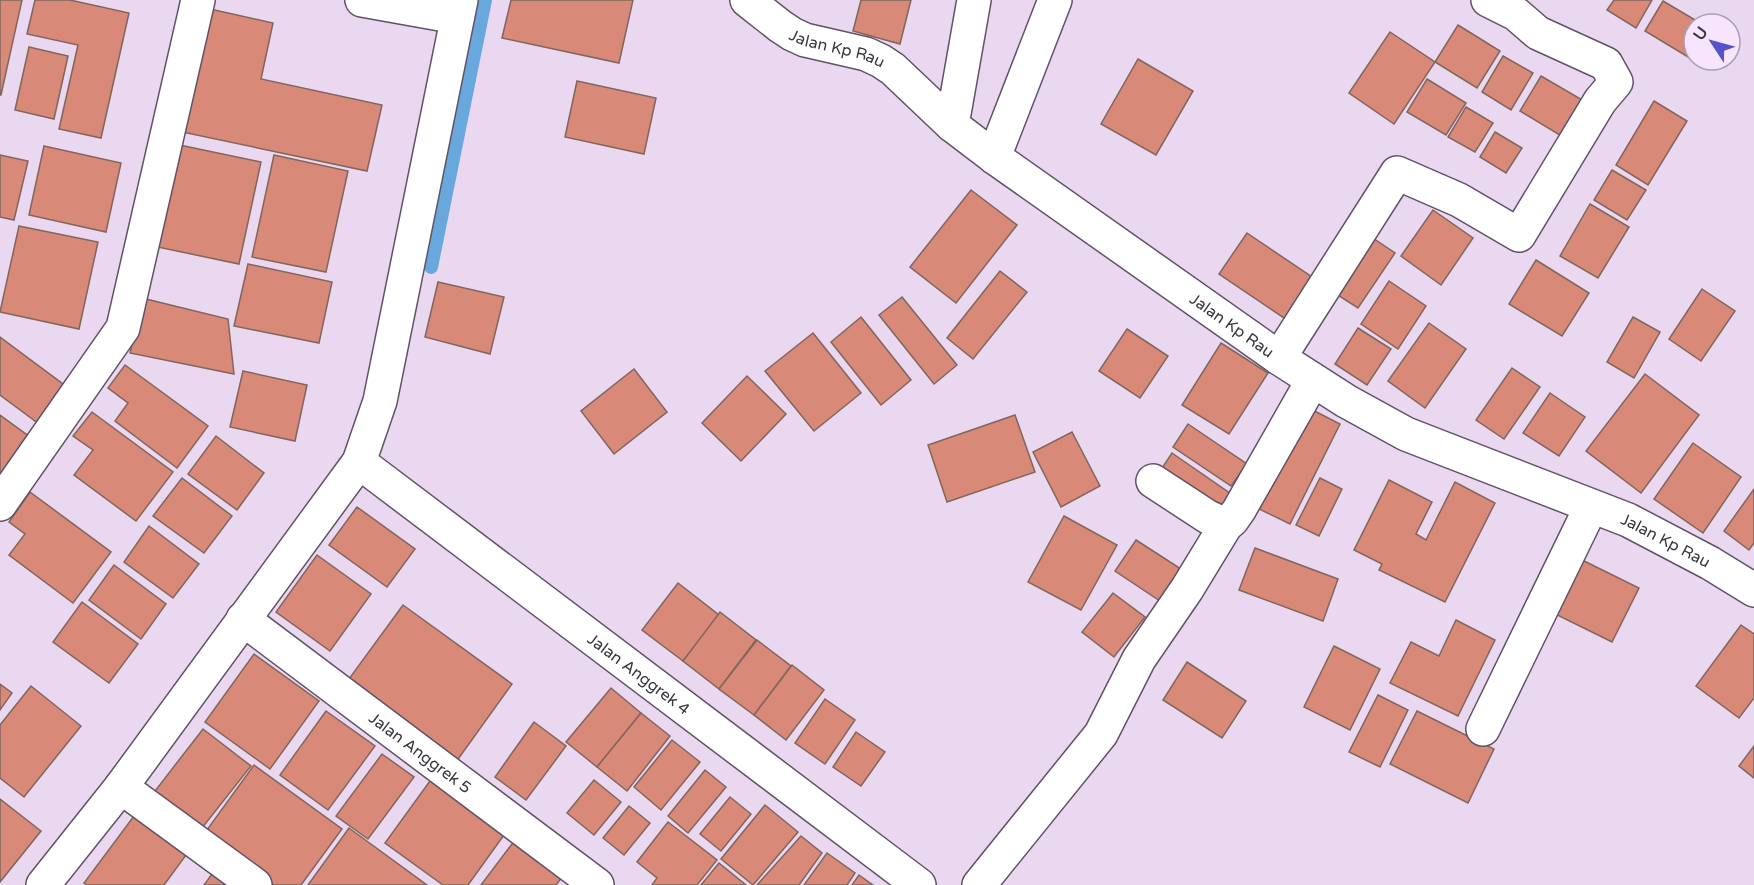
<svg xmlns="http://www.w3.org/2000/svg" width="1754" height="885" font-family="'Varela Round',sans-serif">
  <rect width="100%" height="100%" fill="#e9d8f0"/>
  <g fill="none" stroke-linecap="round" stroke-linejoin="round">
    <polyline stroke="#68a8dc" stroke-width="14" points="431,267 485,0"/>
  </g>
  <g fill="#d88977" stroke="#81655e" stroke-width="1.5">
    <polygon points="0,0 22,0 1,95 0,95"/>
    <polygon points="35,0 70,0 129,13 101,138 59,129 78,45 27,34"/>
    <polygon points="511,0 633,0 619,63 502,38"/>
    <polygon points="861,0 911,0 900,44 853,31"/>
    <polygon points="1614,0 1652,0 1636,28 1607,10"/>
    <polygon points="1663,1 1702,24 1694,24 1694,60 1700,60 1698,63 1645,31"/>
    <polygon points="210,9 273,23 261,79 382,105 367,171 182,132"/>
    <polygon points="1458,25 1500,51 1477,88 1435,62"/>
    <polygon points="1390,32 1435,62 1394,124 1349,93"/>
    <polygon points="29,47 68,56 54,119 15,110"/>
    <polygon points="1503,56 1533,73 1511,110 1482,92"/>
    <polygon points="1138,59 1193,91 1156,155 1101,124"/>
    <polygon points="1541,76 1584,101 1563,137 1520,111"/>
    <polygon points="1427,79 1466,103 1446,135 1407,112"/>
    <polygon points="577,81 656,98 644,154 565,137"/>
    <polygon points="1654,101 1687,121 1648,185 1616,165"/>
    <polygon points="1466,107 1493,123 1475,152 1448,137"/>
    <polygon points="1495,132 1522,148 1506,173 1480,157"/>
    <polygon points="170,143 261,162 239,264 148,245"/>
    <polygon points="44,146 121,163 106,232 29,215"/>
    <polygon points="0,155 28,161 14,220 0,217"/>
    <polygon points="274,155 348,171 326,272 252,257"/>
    <polygon points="1612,170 1646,190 1627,220 1594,200"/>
    <polygon points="971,190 1017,225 956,303 910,267"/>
    <polygon points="1590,204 1629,227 1598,278 1560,256"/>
    <polygon points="1433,210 1473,238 1441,285 1401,256"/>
    <polygon points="19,226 98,242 79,329 0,312"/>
    <polygon points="1247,233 1315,279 1287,320 1219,274"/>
    <polygon points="1370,236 1395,253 1358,308 1333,292"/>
    <polygon points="1536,260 1589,293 1562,336 1509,304"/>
    <polygon points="248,264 332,282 319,343 234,326"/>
    <polygon points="1000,271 1027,292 973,359 947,338"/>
    <polygon points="1389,281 1426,306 1398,349 1361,324"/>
    <polygon points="438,282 504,297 490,354 425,337"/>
    <polygon points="1702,289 1735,311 1701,361 1669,339"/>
    <polygon points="902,297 957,365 934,384 879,315"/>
    <polygon points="142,298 228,319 234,374 130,353"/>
    <polygon points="861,317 911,380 881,405 831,342"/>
    <polygon points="1633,317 1660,332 1634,378 1607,362"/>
    <polygon points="1429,323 1466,349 1425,408 1388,381"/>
    <polygon points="1358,328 1391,349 1367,385 1335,364"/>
    <polygon points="1127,329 1168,356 1140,398 1099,371"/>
    <polygon points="813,333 861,393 814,431 765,371"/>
    <polygon points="0,337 67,387 39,424 0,395"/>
    <polygon points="1221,343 1268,373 1229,434 1182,405"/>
    <polygon points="125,365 208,426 177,468 115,421 128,403 108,388"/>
    <polygon points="1512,368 1540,387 1504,439 1476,420"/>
    <polygon points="634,369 667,412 614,454 581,411"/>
    <polygon points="243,371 307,385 295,441 230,427"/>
    <polygon points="1645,374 1699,415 1641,493 1586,451"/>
    <polygon points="747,376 786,414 741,461 702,423"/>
    <polygon points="1550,393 1585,417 1559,456 1523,433"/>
    <polygon points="1303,405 1340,424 1290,524 1253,506"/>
    <polygon points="92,412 173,472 136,521 74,475 93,450 73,436"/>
    <polygon points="0,415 30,437 0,477"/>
    <polygon points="1015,415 1035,472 947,502 928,445"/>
    <polygon points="1188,424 1247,464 1231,486 1173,447"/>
    <polygon points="1072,432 1100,486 1061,507 1033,452"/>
    <polygon points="216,436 264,473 237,510 188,474"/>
    <polygon points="1693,443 1741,477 1703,533 1654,499"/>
    <polygon points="1172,453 1234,496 1219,516 1158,474"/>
    <polygon points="182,478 232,516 204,553 153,516"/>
    <polygon points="1320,478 1342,489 1319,536 1296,525"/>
    <polygon points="1389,480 1432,502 1416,534 1426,540 1455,482 1495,503 1445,602 1379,570 1382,564 1354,550"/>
    <polygon points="1754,489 1754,543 1749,550 1724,531"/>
    <polygon points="30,492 111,552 73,603 9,555 25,534 9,522"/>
    <polygon points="357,507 415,549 387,587 329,545"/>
    <polygon points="1064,516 1117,545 1081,610 1028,582"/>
    <polygon points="149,526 199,564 173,598 124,562"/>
    <polygon points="1136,540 1181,569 1160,601 1115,571"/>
    <polygon points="1255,548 1338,579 1323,621 1239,590"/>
    <polygon points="317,555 371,594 330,651 276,612"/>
    <polygon points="1572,555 1639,588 1612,642 1545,609"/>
    <polygon points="114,565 166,604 141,639 89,600"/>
    <polygon points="678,583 719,615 683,661 642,630"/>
    <polygon points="1113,593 1145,617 1114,657 1082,632"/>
    <polygon points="82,602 138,644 109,683 53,642"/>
    <polygon points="403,605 512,684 456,762 346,683"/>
    <polygon points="720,612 756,640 719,689 683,661"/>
    <polygon points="1456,620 1495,640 1458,716 1390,683 1411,642 1439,656"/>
    <polygon points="1741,625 1754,634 1754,698 1739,718 1696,686"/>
    <polygon points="757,640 791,666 754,715 719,689"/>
    <polygon points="1334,646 1380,669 1350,730 1304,707"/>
    <polygon points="254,654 319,701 270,769 205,722"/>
    <polygon points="1187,662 1246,701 1222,738 1163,700"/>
    <polygon points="792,665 824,690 786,740 754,715"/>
    <polygon points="0,684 12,693 0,710"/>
    <polygon points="31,686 81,726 24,797 0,778 0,725"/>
    <polygon points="611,688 641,713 597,767 566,742"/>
    <polygon points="1378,695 1408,710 1380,767 1349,752"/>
    <polygon points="825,699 855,720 825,764 795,743"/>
    <polygon points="326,711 375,746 328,810 280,775"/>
    <polygon points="1417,711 1494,749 1468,803 1390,764"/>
    <polygon points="641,713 670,736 627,791 597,767"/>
    <polygon points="534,722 566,746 526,800 495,777"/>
    <polygon points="203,729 251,766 202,828 155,791"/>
    <polygon points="856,732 885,752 861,786 833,767"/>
    <polygon points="672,740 700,762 661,810 634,787"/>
    <polygon points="1754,746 1754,778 1739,766"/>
    <polygon points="382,754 414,777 368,839 336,816"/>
    <polygon points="254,765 342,829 301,885 274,885 204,834"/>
    <polygon points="705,770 726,787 688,833 668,816"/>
    <polygon points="435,774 509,828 468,885 443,885 385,843"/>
    <polygon points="594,780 621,802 594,835 567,813"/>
    <polygon points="730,797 751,814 721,851 700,834"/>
    <polygon points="0,799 41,831 0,882"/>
    <polygon points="765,805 798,832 753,885 721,859"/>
    <polygon points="629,806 650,823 624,855 603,838"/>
    <polygon points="137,812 189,851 164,885 87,885 84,883"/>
    <polygon points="668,822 717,860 697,885 652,885 657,878 637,862"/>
    <polygon points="349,828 427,885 308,885"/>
    <polygon points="518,836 566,872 556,885 481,885"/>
    <polygon points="801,836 822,853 799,885 757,885"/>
    <polygon points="827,853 855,873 847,885 804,885"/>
    <polygon points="719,863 746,885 701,885"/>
    <polygon points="215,870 236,885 204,885"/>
    <polygon points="859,875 873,885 852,885"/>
  </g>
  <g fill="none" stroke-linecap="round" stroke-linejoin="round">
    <g stroke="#615267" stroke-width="36">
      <g id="minor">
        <polyline points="362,0 457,17"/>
        <path id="s1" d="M 747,0 L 780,26 L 792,34 L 805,40 L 866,54 L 881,61 L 893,69 L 952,125 L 994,157 L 1279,358 L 1346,401 L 1406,434 L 1628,520 L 1710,563 L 1754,590"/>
        <polyline points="952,125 974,0"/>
        <polyline points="994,157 1055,0"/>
        <polyline points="1279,358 1397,173 1459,200 1519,235 1600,101 1616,82 1606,64 1538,33 1516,14 1488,0"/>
        <path id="s2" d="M 359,462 L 919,885"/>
        <polyline points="1153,481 1208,517 1226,525 1232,520 1239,510 1313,380"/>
        <polyline points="0,504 123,328 198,0"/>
        <path id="s3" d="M 243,619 L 597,885"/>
        <polyline points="1483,729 1591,507"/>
        <polyline points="121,787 255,885"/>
        <polyline points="43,885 121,787 359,462 380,401 461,0"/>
        <polyline points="979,885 1101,734 1139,659 1187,589 1226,525"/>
      </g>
    </g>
    <use href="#minor" stroke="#fff" stroke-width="33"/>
  </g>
  <g text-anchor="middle" stroke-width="6" stroke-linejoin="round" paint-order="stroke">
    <g font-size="16" fill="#3b353e" stroke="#f7e5fe">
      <text dy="6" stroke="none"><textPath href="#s1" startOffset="104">Jalan Kp Rau</textPath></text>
      <text dy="6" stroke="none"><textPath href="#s1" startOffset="590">Jalan Kp Rau</textPath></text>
      <text dy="6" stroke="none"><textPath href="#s1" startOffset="1076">Jalan Kp Rau</textPath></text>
      <text dy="6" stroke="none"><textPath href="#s2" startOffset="351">Jalan Anggrek 4</textPath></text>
      <text dy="6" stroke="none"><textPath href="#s3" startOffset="222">Jalan Anggrek 5</textPath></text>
    </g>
  </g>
  <g transform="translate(1712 42) rotate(306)"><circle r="28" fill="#f7e5fe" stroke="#ac9fb1" stroke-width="1.5"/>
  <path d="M0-4.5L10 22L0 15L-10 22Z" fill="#5652c9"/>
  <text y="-9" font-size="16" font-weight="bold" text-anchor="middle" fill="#3b353e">U</text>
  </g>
</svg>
